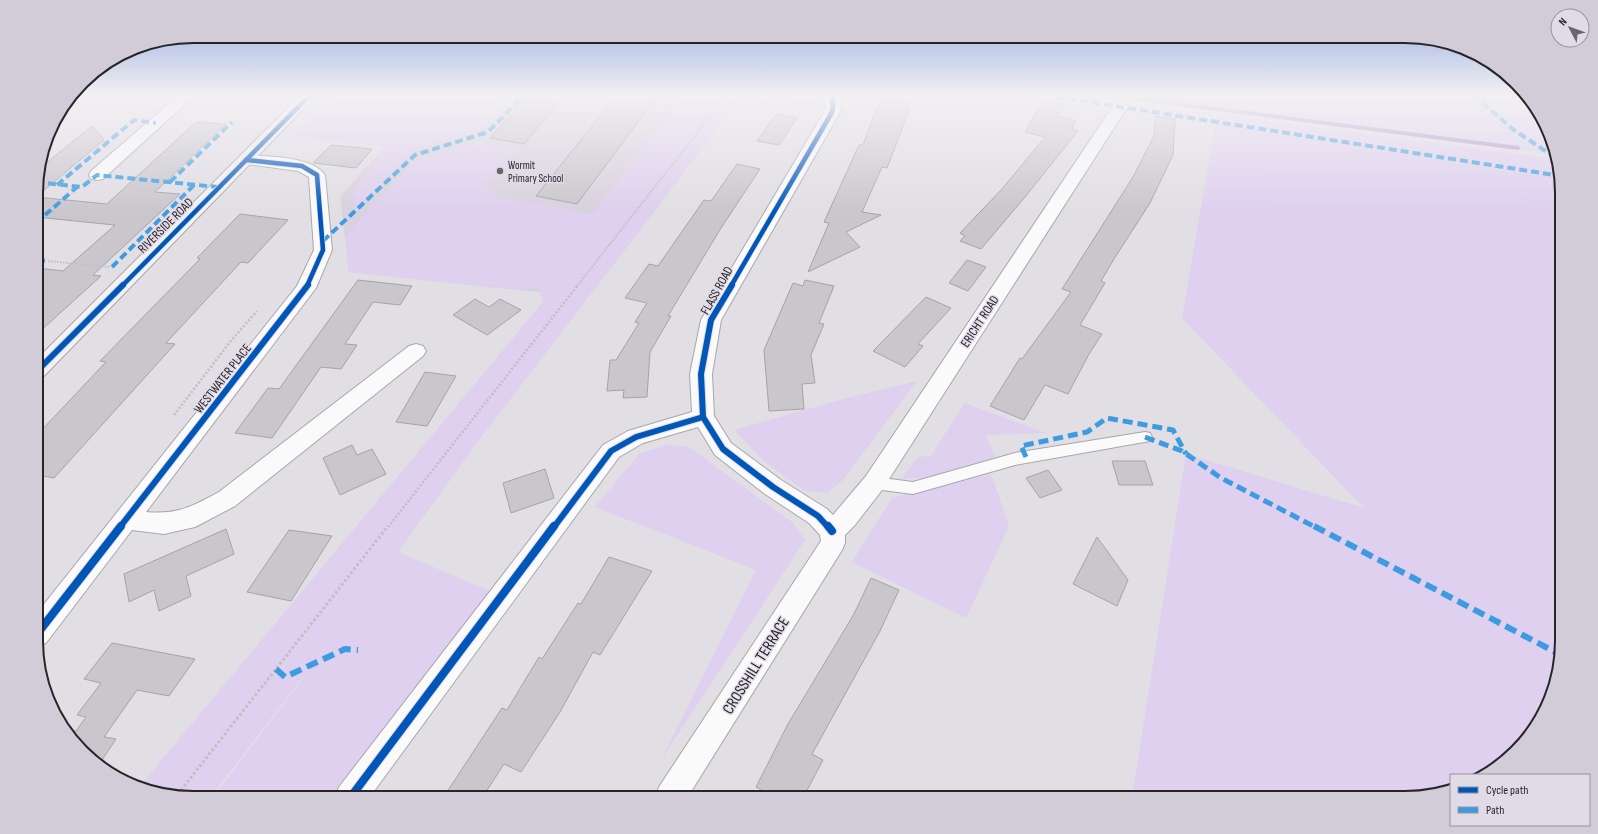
<svg xmlns="http://www.w3.org/2000/svg" width="1598" height="834" font-family="'Sofia Sans Condensed',sans-serif">
  <rect width="100%" height="100%" fill="#e1dee4"/>
  <polygon fill="#d8d1de" points="332,95 692,95 548,293 349,272 340,196 386,146 292,137"/>
  <g fill="#ded0ee">
    <polygon points="334,95 505,95 486,127 411,151 356,210 352,193 386,146 292,137"/>
    <polygon points="683,95 818,95 820,108 776,102 773,106 739,101 473,448 398,552 492,592 333,798 213,798 357,606 210,798 193,798 140,786 543,302 538,286 526,291 349,272 345,236 414,162 481,142 515,150 485,182 496,197 593,214"/>
    <polygon points="1100,95 1526,95 1535,105 1554,155"/>
    <polygon points="1217,114 1556,159 1561,172 1562,642 1546,711 1523,745 1492,772 1486,775 1451,775 1451,791 1415,798 1132,798 1186,454 1364,508 1182,318"/>
    <polygon points="917,381 842,481 827,493 805,491 765,462 734,430 847,398"/>
    <polygon points="965,403 1046,433 986,435 995,457 929,477 901,479 918,457 931,456"/>
    <polygon points="668,445 689,447 793,523 805,540 661,760 756,570 595,507 640,453"/>
    <polygon points="991,474 1009,526 966,618 852,562 892,498"/>
  </g>
  <g fill="none" stroke-linecap="round" stroke-linejoin="round">
    <polygon fill="#b095ca" fill-rule="evenodd" points="1107,95 1123,95 1518,146 1521,148 1518,150 1110,97"/>
  </g>
  <g fill="#c9c7cc" stroke="#a5a3a8">
    <polygon points="617,95 658,95 577,204 536,196"/>
    <polygon points="884,95 912,95 906,111 909,111 887,168 882,167 862,212 881,215 846,232 860,247 808,272 829,223 824,222 859,145 863,145 877,107 879,107"/>
    <polygon points="526,99 558,104 524,144 490,138"/>
    <polygon points="1044,100 1064,104 1058,116 1076,121 1072,129 1078,131 1025,197 981,249 960,241 965,236 960,233 1002,189 1045,137 1025,132"/>
    <polygon points="776,114 797,118 779,145 757,141"/>
    <polygon points="1155,116 1175,119 1173,155 1150,203 1114,259 1101,281 1105,283 1080,325 1102,334 1089,354 1068,394 1045,385 1024,420 990,406 1020,358 1022,359 1071,292 1062,289 1133,177 1154,136"/>
    <polygon points="196,122 226,124 155,192 180,194 93,275 101,276 37,334 37,268 63,271 115,225 36,217 36,197 107,204"/>
    <polygon points="92,126 104,140 36,197 36,182 40,168"/>
    <polygon points="331,145 372,149 356,168 313,163"/>
    <polygon points="737,164 760,169 721,228 668,316 671,316 650,352 647,397 623,398 624,390 607,391 610,360 616,360 639,323 635,322 647,303 625,298 649,264 658,266 704,200 711,201"/>
    <polygon points="240,214 288,220 248,263 241,262 166,343 175,344 54,478 37,475 37,435 106,362 100,361 200,259 197,258"/>
    <polygon points="967,260 986,267 968,291 949,283"/>
    <polygon points="358,280 412,286 400,305 373,302 345,344 357,345 341,369 321,367 272,438 235,433 268,388 279,389"/>
    <polygon points="805,280 834,286 819,323 824,324 811,355 815,383 802,384 804,409 769,411 764,350 793,283 803,286"/>
    <polygon points="926,297 951,308 918,344 923,346 905,367 873,351"/>
    <polygon points="475,299 489,307 500,299 521,310 487,335 453,315"/>
    <polygon points="425,372 456,376 427,426 396,422"/>
    <polygon points="352,445 357,455 372,449 386,474 340,495 323,458"/>
    <polygon points="1112,461 1145,461 1153,485 1119,485"/>
    <polygon points="545,469 554,498 511,513 503,483"/>
    <polygon points="1048,470 1062,490 1040,498 1026,478"/>
    <polygon points="226,529 234,554 186,576 191,596 159,611 154,590 129,602 124,574"/>
    <polygon points="289,530 332,536 291,601 247,592"/>
    <polygon points="1097,537 1128,580 1117,606 1073,584"/>
    <polygon points="609,557 652,571 600,655 593,652 560,712 521,772 504,764 482,798 443,798 502,708 507,710 539,657 542,659 578,603 581,604"/>
    <polygon points="871,578 899,590 880,631 812,754 823,760 803,798 775,798 756,787 788,724 854,614"/>
    <polygon points="112,643 195,659 169,696 137,690 104,737 116,739 100,763 68,737 64,729 76,731 86,717 77,715 101,683 84,679"/>
  </g>
  <g fill="none" stroke-linecap="round" stroke-linejoin="round">
    <g stroke="#a8a6ab" stroke-width="2">
      <polygon id="service" points="1145,432 1150,433 1152,437 1150,441 1015,465 913,494 874,489 869,487 867,483 869,479 874,477 913,482 1015,453"/>
    </g>
    <g stroke="#a8a6ab" stroke-width="2">
      <g id="minor">
        <polygon points="179,95 195,95 103,179 97,180 91,179 89,175 91,171"/>
        <polygon points="824,95 840,95 841,108 839,114 721,320 712,374 714,416 731,443 781,480 827,509 833,515 866,476 1115,103 1125,103 1128,106 882,490 855,525 845,535 845,543 842,550 687,798 655,798 659,787 821,541 820,535 809,523 765,494 715,455 698,427 643,443 619,457 369,798 335,798 339,787 603,445 628,431 692,412 690,374 701,320 823,114 825,108"/>
        <path d="M 246,155 C 268,157 312,156 325,175 L 332,250 L 316,288 L 146,512 C 177,515 193,506 219,492 L 409,346 L 416,344 L 423,346 L 426,351 L 423,356 L 235,506 L 195,527 L 164,534 L 132,530 L 46,643 L 37,646 L 37,613 L 297,286 L 314,250 L 309,177 L 298,171 L 240,163 L 238,160 L 240,157 Z"/>
      </g>
    </g>
    <g stroke="#a8a6ab" stroke-width="2">
      <polygon id="secondary" points="301,95 317,95 44,376 37,379 37,359"/>
    </g>
    <g stroke="#c0bfc2" stroke-width="2" stroke-dasharray="1.5 1.5" stroke-linecap="butt">
      <polyline points="48,261 110,267"/>
      <polyline points="577,286 727,95"/>
    </g>
    <g stroke="#c0bfc2" stroke-width="2.5" stroke-dasharray="2 2" stroke-linecap="butt">
      <polyline points="174,415 230,342 257,311"/>
      <polyline points="388,527 578,285"/>
    </g>
    <polyline stroke="#c0bfc2" stroke-width="3" stroke-dasharray="2.5 2.5" stroke-linecap="butt" points="178,794 388,526"/>
    <use href="#service" fill="#fafafb" fill-rule="evenodd"/>
    <use href="#minor" fill="#fafafb" fill-rule="evenodd"/>
    <use href="#secondary" fill="#f2f1f3" fill-rule="evenodd"/>
    <g stroke="#3d9ce1" stroke-width="4" stroke-dasharray="8 4" stroke-linecap="butt">
      <polyline points="1045,95 1561,176"/>
      <polyline points="1473,95 1514,130 1550,154 1556,161"/>
      <polyline points="36,182 82,187 97,175 218,187"/>
      <polyline points="170,182 232,122"/>
      <polyline points="57,185 134,120 156,123"/>
      <polyline points="36,223 77,187"/>
      <polyline points="323,241 415,155 488,132 523,96 577,95"/>
      <polyline points="37,260 48,261"/>
      <polyline points="112,267 195,184"/>
    </g>
    <g stroke="#3d9ce1" stroke-width="5" stroke-dasharray="10 5" stroke-linecap="butt">
      <polyline points="1145,437 1182,451 1221,478 1315,527"/>
      <polyline points="1026,457 1021,446 1087,432 1107,418 1173,430 1186,454"/>
    </g>
    <g stroke="#3d9ce1" stroke-width="6" stroke-dasharray="12 6" stroke-linecap="butt">
      <polyline points="1314,526 1559,654"/>
      <polyline points="276,669 285,677 345,649 358,650"/>
    </g>
    <g stroke="#e1dbe7" stroke-width="6">
      <g id="cycleway-far2">
        <polyline points="246,160 302,166 317,175 323,250 307,286"/>
        <polyline points="122,286 310,95"/>
        <polyline points="731,286 831,114 833,108 832,95"/>
      </g>
    </g>
    <g stroke="#e1dbe7" stroke-width="8">
      <g id="cycleway-far1">
        <polyline points="732,285 711,320 701,374 703,417 723,449 773,487 818,516 828,527"/>
        <polyline points="37,371 123,285"/>
        <polyline points="120,527 308,285"/>
        <polyline points="554,527 611,451 636,437 703,417"/>
      </g>
    </g>
    <g stroke="#e1dbe7" stroke-width="10">
      <g id="cycleway">
        <polyline points="828,526 832,531"/>
        <polyline points="37,634 121,526"/>
        <polyline points="350,798 554,526"/>
      </g>
    </g>
    <use href="#cycleway-far2" stroke="#0057b8" stroke-width="4.5"/>
    <use href="#cycleway-far1" stroke="#0057b8" stroke-width="6"/>
    <use href="#cycleway" stroke="#0057b8" stroke-width="8"/>
  </g>
  <linearGradient id="sky" x2="0" y2="1"><stop stop-color="#91a8dc"/><stop offset="0.45" stop-color="#f2f0f3"/><stop offset="1" stop-color="#f2f0f3" stop-opacity="0"/></linearGradient>
  <rect width="1598" height="212" fill="url(#sky)"/>
  <circle fill="#68666b" stroke="#e1dbe7" stroke-width="1.5" cx="500" cy="171" r="4"/>
  <g text-anchor="middle" stroke-width="3" stroke-linejoin="round" paint-order="stroke">
    <g font-size="11" fill="#27252a" stroke="#e1dbe7" text-anchor="start">
      <text x="508" y="169">Wormit<tspan x="508" dy="13">Primary School</tspan></text>
    </g>
    <g font-size="13" fill="#27252a" stroke="#e1dbe7">
      <text transform="translate(165 225) rotate(-45)" y="5">RIVERSIDE ROAD</text>
      <text transform="translate(716 290) rotate(-61)" y="5">FLASS ROAD</text>
      <text transform="translate(979 321) rotate(-57)" y="5">ERICHT ROAD</text>
      <text transform="translate(222 378) rotate(-52)" y="5">WESTWATER PLACE</text>
    </g>
    <g font-size="16" fill="#27252a" stroke="#e1dbe7">
      <text transform="translate(755 665) rotate(-58)" y="6">CROSSHILL TERRACE</text>
    </g>
  </g>
  <path d="M0 0H1598V834H0ZM193 43H1405A150 150 0 0 1 1555 193V641A150 150 0 0 1 1405 791H193A150 150 0 0 1 43 641V193A150 150 0 0 1 193 43Z" fill="#d2ccd8" fill-rule="evenodd"/>
  <path fill="none" stroke="#27252a" stroke-width="2" d="M193 43H1405A150 150 0 0 1 1555 193V641A150 150 0 0 1 1405 791H193A150 150 0 0 1 43 641V193A150 150 0 0 1 193 43Z"/>
  <rect x="1450" y="774" width="140" height="52" fill="#e1dbe7" stroke="#97929b"/>
  <rect x="1458" y="787" width="20" height="6" fill="#0057b8" stroke="#97929b"/>
  <text x="1486" y="794" font-size="12" fill="#27252a">Cycle path</text>
  <rect x="1458" y="807" width="20" height="6" fill="#3d9ce1" stroke="#97929b"/>
  <text x="1486" y="814" font-size="12" fill="#27252a">Path</text>
  <g transform="translate(1570 28) rotate(311)"><circle r="19" fill="#e1dbe7" stroke="#97929b"/>
  <path d="M0-3L7 15L0 10L-7 15Z" fill="#68666b"/>
  <text y="-6" font-size="11" font-weight="bold" text-anchor="middle" fill="#27252a">N</text>
  </g>
</svg>
